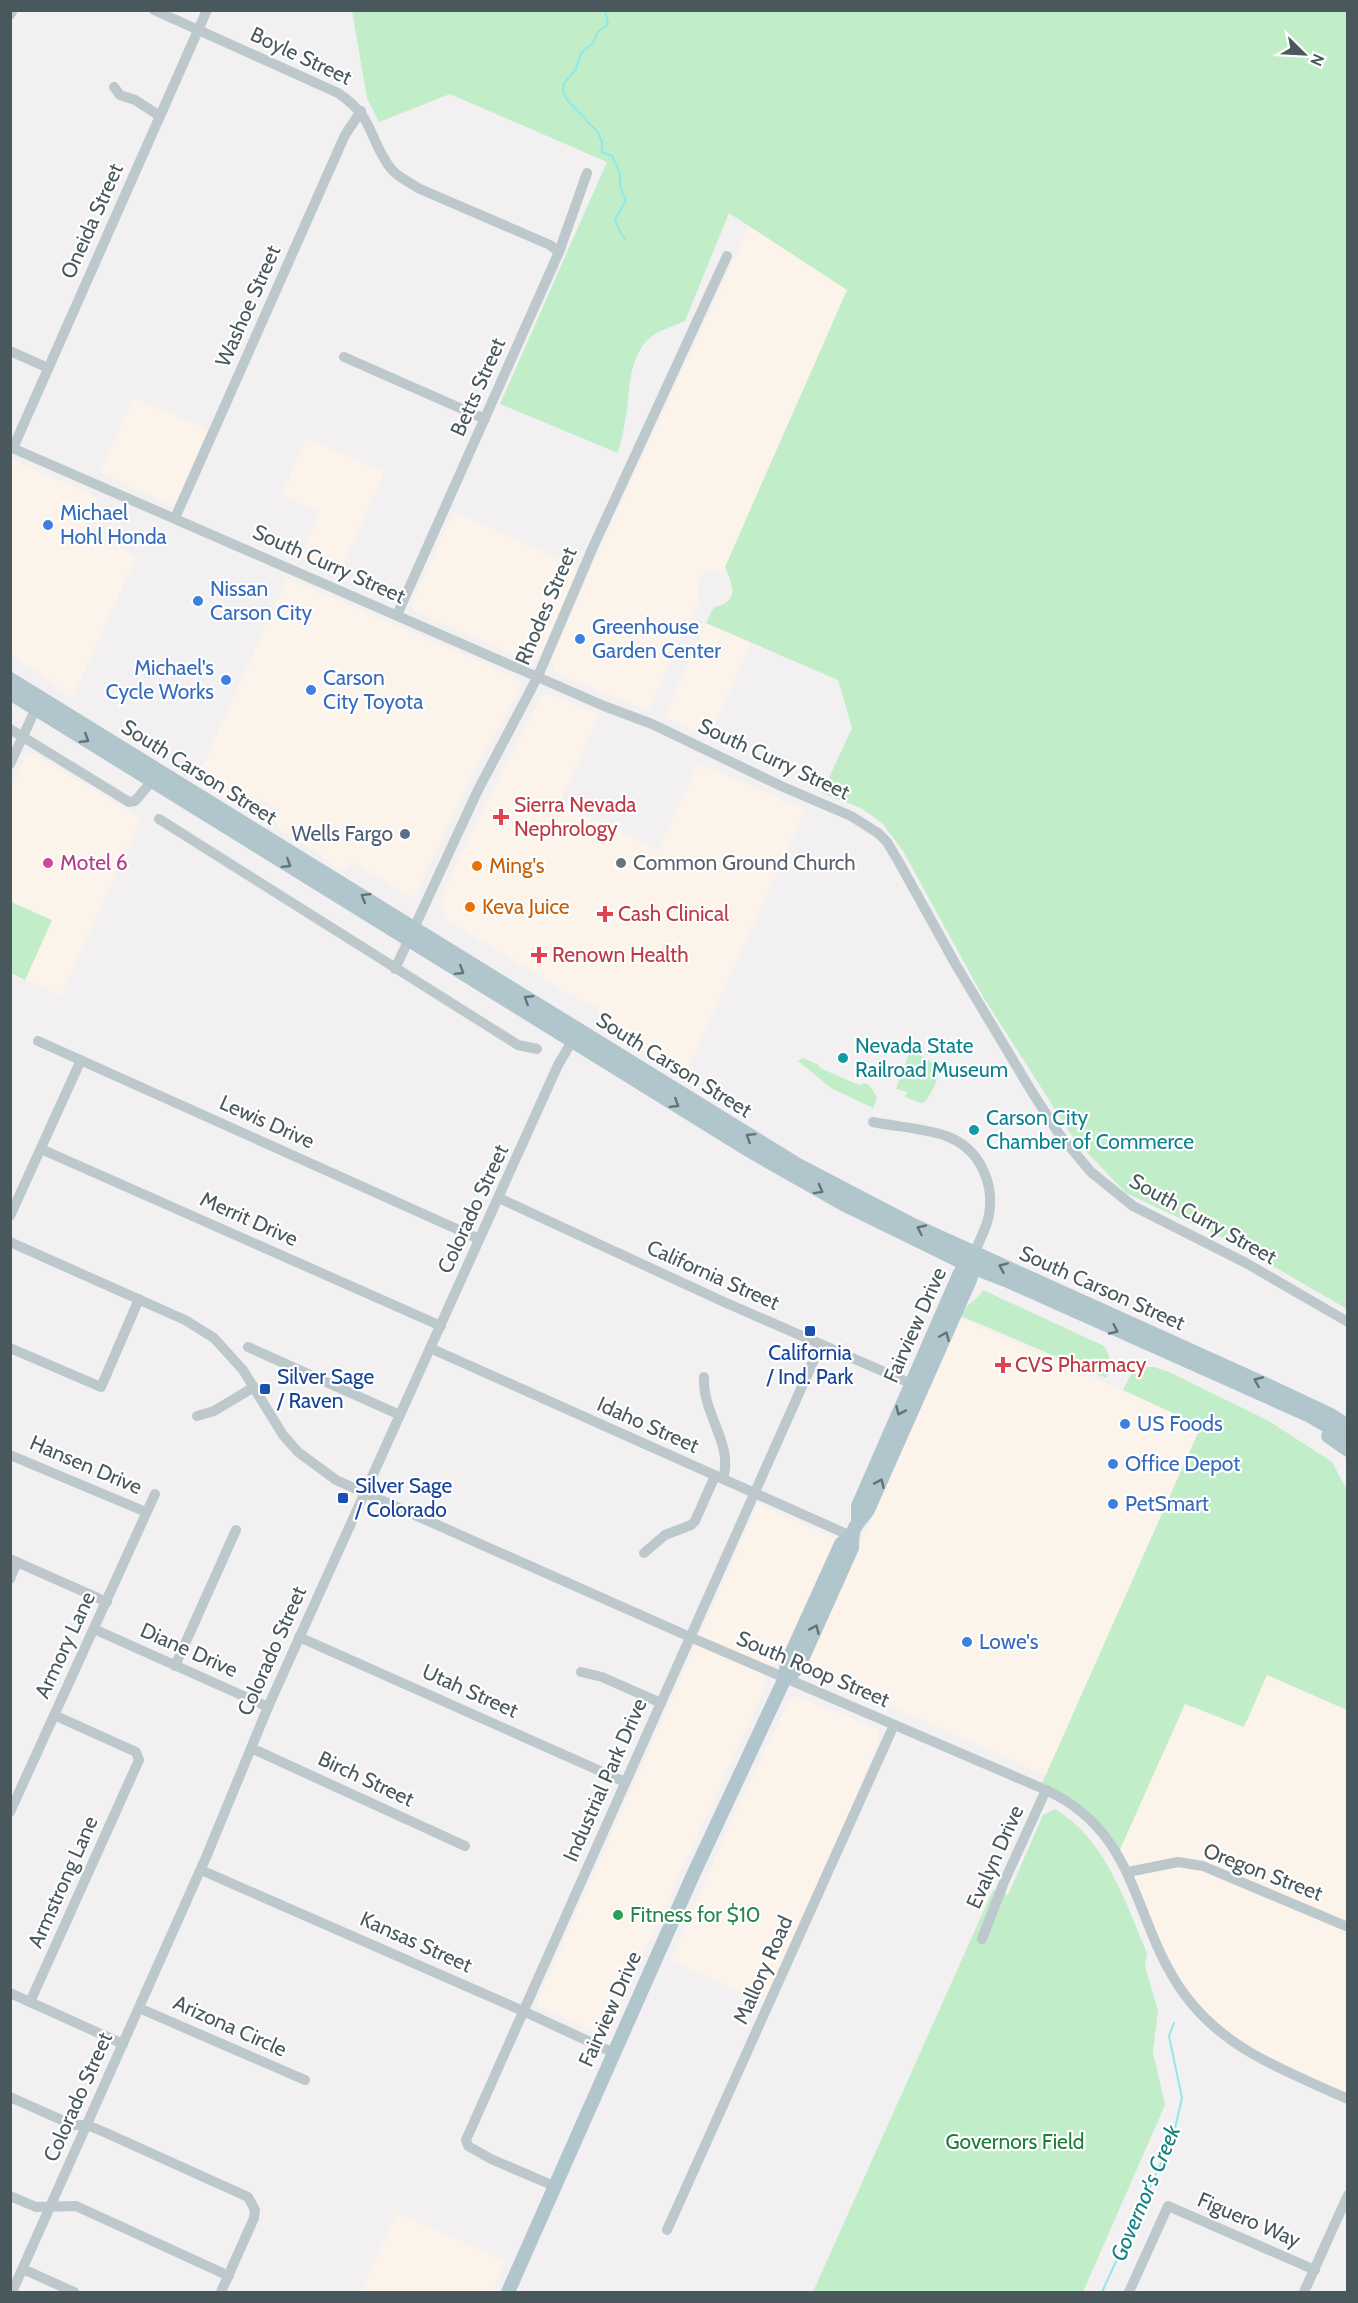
<svg xmlns="http://www.w3.org/2000/svg" width="1358" height="2303" font-family="Cabin,sans-serif">
  <rect width="100%" height="100%" fill="#f2f0f1"/>
  <g fill="#fcf3eb">
    <polygon points="749,226 848,290 723,572 712,569 703,574 697,584 699,600 648,711 561,675 555,672 551,661 595,560"/>
    <polygon points="134,398 208,430 176,502 170,505 100,472"/>
    <polygon points="306,438 384,472 339,575 300,558 320,512 282,495"/>
    <polygon points="11,459 98,497 86,526 136,557 72,699 35,669 26,667 11,653"/>
    <polygon points="454,511 578,568 540,656 533,661 528,661 414,611 412,602"/>
    <polygon points="287,578 472,658 515,678 520,683 521,687 515,699 476,767 413,899 351,861 348,867 338,869 334,867 318,853 280,830 275,822 279,810 259,798 255,804 249,807 241,806 196,781"/>
    <polygon points="706,623 751,643 709,737 664,717"/>
    <polygon points="544,695 553,695 599,715 560,803 658,850 699,763 805,810 684,1077 598,1022 598,1007 582,1002 448,921 444,912 444,889 488,799 541,697"/>
    <polygon points="33,753 141,819 61,995 25,980 52,920 11,902 11,789 24,758"/>
    <polygon points="961,1318 1201,1426 1046,1775 813,1672 809,1667 808,1660"/>
    <polygon points="758,1504 832,1537 835,1541 781,1659 779,1663 774,1662 764,1682 765,1686 759,1701 606,2036 540,2008 537,2002"/>
    <polygon points="1267,1675 1347,1710 1347,2098 1247,2051 1188,2000 1118,1854 1185,1704"/>
    <polygon points="796,1696 876,1728 879,1731 879,1738 853,1804 764,2003 671,1960 732,1819 789,1700"/>
    <polygon points="397,2213 506,2261 493,2292 361,2292"/>
  </g>
  <g fill="#c1eec9">
    <path d="M 352,11 L 1347,11 L 1347,1309 L 1235,1244 L 1126,1193 L 1074,1139 L 982,995 L 903,851 L 883,824 L 861,808 L 822,793 L 852,728 L 838,680 L 706,623 L 714,607 C 740,602 733,586 725,567 L 847,290 L 729,213 L 685,321 C 672,327 652,332 644,344 C 628,365 630,392 626,416 C 624,429 621,441 618,453 L 500,404 L 607,162 L 450,94 L 379,122 L 367,98 Z"/>
    <polygon points="11,902 52,920 25,980 11,973"/>
    <path d="M 910,1051 C 944,1064 944,1073 925,1102 L 921,1103 L 905,1097 L 907,1092 L 896,1089 Z"/>
    <polygon points="803,1058 817,1064 820,1068 859,1085 865,1083 869,1085 877,1097 873,1108 831,1088 798,1061"/>
    <path d="M 983,1290 L 1104,1346 C 1111,1356 1113,1368 1106,1378 L 961,1316 C 968,1300 978,1301 983,1290 Z"/>
    <polygon points="1144,1367 1154,1367 1169,1372 1269,1421 1332,1462 1347,1490 1347,1710 1267,1675 1244,1727 1185,1704 1118,1854 1100,1828 1040,1788 1201,1426 1123,1390 1131,1374"/>
    <path d="M 1055,1809 C 1106,1839 1125,1902 1147,1953 L 1145,1966 L 1158,2011 L 1153,2052 L 1165,2105 L 1083,2292 L 813,2292 L 993,1890 L 1008,1895 L 1043,1815 Z"/>
  </g>
  <g fill="none" stroke-linecap="round" stroke-linejoin="round">
    <g stroke="#90e9e8" stroke-width="2">
      <path d="M 605,10 L 608,24 L 597,33 L 593,43 L 581,53 L 576,69 L 564,83 L 563,92 L 568,101 L 597,131 L 602,142 L 602,152 L 612,156 C 615,162 619,169 620,175 C 620,185 620,191 626,200 L 615,219 L 618,228 L 625,239"/>
      <polyline points="1102,2292 1173,2137 1182,2098 1169,2036 1174,2023"/>
    </g>
    <g stroke="#bcc8cc" stroke-width="10">
      <path d="M 154,10 L 338,93 C 376,118 368,140 392,170 C 400,178 410,183 420,189 L 550,245 L 559,252"/>
      <polyline points="10,15 13,10"/>
      <polyline points="114,87 120,95 135,100 160,116"/>
      <polyline points="10,351 48,368"/>
      <polyline points="344,357 485,419"/>
      <polyline points="10,447 604,706 652,724 781,786 851,816 878,833 887,842 900,864 956,965 1032,1092 1059,1134 1091,1172 1133,1206 1246,1263 1348,1322"/>
      <polyline points="13,448 207,10"/>
      <polyline points="175,518 345,135 361,111"/>
      <polyline points="397,615 559,252 587,173"/>
      <polyline points="10,729 129,802 135,801 152,781"/>
      <polyline points="10,764 38,704"/>
      <polyline points="159,819 518,1045 537,1049"/>
      <polyline points="395,969 478,790 538,676 593,547 727,256"/>
      <polyline points="38,1041 479,1239"/>
      <path d="M 873,1122 C 897,1127 924,1128 946,1136 C 982,1149 997,1188 987,1223 C 983,1234 978,1244 974,1254"/>
      <polyline points="41,1149 441,1326"/>
      <polyline points="499,1198 724,1302 912,1384"/>
      <polyline points="10,1216 81,1060"/>
      <path d="M 10,1242 L 185,1320 L 214,1338 L 243,1370 L 283,1435 L 298,1452 L 336,1480 L 690,1637 L 1046,1790 C 1141,1834 1131,1922 1185,1995 C 1225,2050 1288,2072 1348,2099"/>
      <polyline points="248,1347 400,1415"/>
      <polyline points="10,1348 101,1387 139,1299"/>
      <polyline points="430,1348 851,1536"/>
      <path d="M 704,1377 C 702,1414 734,1444 723,1479"/>
      <polyline points="197,1416 214,1411 254,1387"/>
      <polyline points="10,1455 146,1512"/>
      <polyline points="644,1553 665,1535 691,1525 695,1521 715,1476"/>
      <polyline points="10,1559 107,1602"/>
      <polyline points="10,1579 17,1562"/>
      <polyline points="94,1629 268,1707"/>
      <polyline points="299,1637 625,1782"/>
      <polyline points="175,1666 236,1530"/>
      <polyline points="581,1672 602,1677 661,1703"/>
      <polyline points="251,1748 465,1846"/>
      <polyline points="10,1812 155,1494"/>
      <polyline points="201,1870 523,2011 614,2053"/>
      <polyline points="1128,1872 1178,1862 1203,1866 1348,1927"/>
      <polyline points="982,1939 1004,1882 1046,1790"/>
      <polyline points="10,1993 123,2044"/>
      <polyline points="30,2002 139,1760 136,1752 54,1715"/>
      <polyline points="139,2008 305,2080"/>
      <polyline points="10,2097 73,2125 87,2125 104,2132 248,2197 255,2210 254,2218 221,2292"/>
      <polyline points="554,2186 491,2159 468,2146 466,2140 821,1344"/>
      <polyline points="10,2196 36,2207 76,2206 229,2276"/>
      <polyline points="667,2230 894,1725"/>
      <polyline points="23,2269 74,2292"/>
      <polyline points="12,2292 207,1855 268,1707 558,1065 575,1036"/>
      <polyline points="1129,2292 1168,2206 1315,2270"/>
      <polyline points="1304,2292 1348,2195"/>
    </g>
    <g stroke="#b1c5cd" stroke-width="14">
      <polyline points="10,679 798,1165 913,1225 1269,1386 1329,1414 1348,1426"/>
      <polyline points="10,693 750,1151 843,1204 974,1268 1008,1281 1308,1415 1348,1438"/>
      <polyline points="1328,1436 1348,1450"/>
      <polyline points="858,1519 858,1506 959,1275 970,1257"/>
      <path d="M 785,1678 L 792,1674 L 800,1664 L 852,1548 C 852,1524 856,1527 868,1510 L 970,1280 L 975,1261"/>
      <polyline points="508,2292 693,1875 785,1678 787,1663 841,1544 851,1536"/>
    </g>
  </g>
  <defs><path id="oneway-chevron" d="M-2-3.5L2.5 0L-2 3.5" fill="none" stroke-width="1.6" stroke-linecap="round" stroke-linejoin="round" transform="scale(1.5)"/></defs>
  <g stroke="#637379">
    <use href="#oneway-chevron" transform="translate(85 739) rotate(32)"/>
    <use href="#oneway-chevron" transform="translate(287 864) rotate(32)"/>
    <use href="#oneway-chevron" transform="translate(365 897) rotate(-149)"/>
    <use href="#oneway-chevron" transform="translate(460 971) rotate(32)"/>
    <use href="#oneway-chevron" transform="translate(528 999) rotate(-148)"/>
    <use href="#oneway-chevron" transform="translate(675 1104) rotate(32)"/>
    <use href="#oneway-chevron" transform="translate(750 1137) rotate(-148)"/>
    <use href="#oneway-chevron" transform="translate(819 1190) rotate(29)"/>
    <use href="#oneway-chevron" transform="translate(921 1229) rotate(-155)"/>
    <use href="#oneway-chevron" transform="translate(1003 1267) rotate(-156)"/>
    <use href="#oneway-chevron" transform="translate(1114 1330) rotate(25)"/>
    <use href="#oneway-chevron" transform="translate(945 1336) rotate(-67)"/>
    <use href="#oneway-chevron" transform="translate(1258 1381) rotate(-157)"/>
    <use href="#oneway-chevron" transform="translate(900 1411) rotate(114)"/>
    <use href="#oneway-chevron" transform="translate(880 1483) rotate(-66)"/>
    <use href="#oneway-chevron" transform="translate(815 1629) rotate(-66)"/>
  </g>
  <g fill="#3f7fe0" stroke="#fff" stroke-width="2">
    <circle cx="48" cy="525" r="6"/>
    <circle cx="198" cy="601" r="6"/>
    <circle cx="580" cy="639" r="6"/>
    <circle cx="226" cy="680" r="6"/>
    <circle cx="311" cy="690" r="6"/>
    <circle cx="1125" cy="1424" r="6"/>
    <circle cx="1113" cy="1464" r="6"/>
    <circle cx="1113" cy="1504" r="6"/>
    <circle cx="967" cy="1642" r="6"/>
  </g>
  <g fill="#e0444e" stroke="#fff" stroke-width="2">
    <path d="M498 808h6v6h6v6h-6v6h-6v-6h-6v-6h6z"/>
    <path d="M602 905h6v6h6v6h-6v6h-6v-6h-6v-6h6z"/>
    <path d="M536 946h6v6h6v6h-6v6h-6v-6h-6v-6h6z"/>
    <path d="M1000 1356h6v6h6v6h-6v6h-6v-6h-6v-6h6z"/>
  </g>
  <circle fill="#5c6f8a" stroke="#fff" stroke-width="2" cx="405" cy="834" r="6"/>
  <circle fill="#d1479c" stroke="#fff" stroke-width="2" cx="48" cy="863" r="6"/>
  <circle fill="#6b7280" stroke="#fff" stroke-width="2" cx="621" cy="863" r="6"/>
  <g fill="#e8710a" stroke="#fff" stroke-width="2">
    <circle cx="477" cy="866" r="6"/>
    <circle cx="470" cy="907" r="6"/>
  </g>
  <g fill="#0f9aa8" stroke="#fff" stroke-width="2">
    <circle cx="843" cy="1058" r="6"/>
    <circle cx="974" cy="1130" r="6"/>
  </g>
  <g fill="#1a4fb4" stroke="#fff" stroke-width="2">
    <rect x="804" y="1325" width="12" height="12" rx="3"/>
    <rect x="259" y="1383" width="12" height="12" rx="3"/>
    <rect x="337" y="1492" width="12" height="12" rx="3"/>
  </g>
  <circle fill="#2e9e5b" stroke="#fff" stroke-width="2" cx="618" cy="1915" r="6"/>
  <g text-anchor="middle" stroke-width="4.5" stroke-linejoin="round" paint-order="stroke">
    <g font-size="21" fill="#49585d" stroke="#fff">
      <text transform="translate(301 56) rotate(25)" y="7">Boyle Street</text>
      <text transform="translate(92 221) rotate(-66)" y="7">Oneida Street</text>
      <text transform="translate(248 306) rotate(-66)" y="7">Washoe Street</text>
      <text transform="translate(478 387) rotate(-66)" y="7">Betts Street</text>
      <text transform="translate(329 564) rotate(24)" y="7">South Curry Street</text>
      <text transform="translate(546 606) rotate(-67)" y="7">Rhodes Street</text>
      <text transform="translate(774 759) rotate(25)" y="7">South Curry Street</text>
      <text transform="translate(199 772) rotate(32)" y="7">South Carson Street</text>
      <text transform="translate(674 1065) rotate(32)" y="7">South Carson Street</text>
      <text transform="translate(267 1122) rotate(24)" y="7">Lewis Drive</text>
      <text transform="translate(473 1209) rotate(-65)" y="7">Colorado Street</text>
      <text transform="translate(249 1219) rotate(24)" y="7">Merrit Drive</text>
      <text transform="translate(1203 1219) rotate(29)" y="7">South Curry Street</text>
      <text transform="translate(713 1275) rotate(24)" y="7">California Street</text>
      <text transform="translate(1102 1288) rotate(24)" y="7">South Carson Street</text>
      <text transform="translate(915 1325) rotate(-66)" y="7">Fairview Drive</text>
      <text transform="translate(648 1425) rotate(24)" y="7">Idaho Street</text>
      <text transform="translate(86 1465) rotate(23)" y="7">Hansen Drive</text>
      <text transform="translate(65 1645) rotate(-65)" y="7">Armory Lane</text>
      <text transform="translate(189 1650) rotate(24)" y="7">Diane Drive</text>
      <text transform="translate(272 1651) rotate(-66)" y="7">Colorado Street</text>
      <text transform="translate(813 1669) rotate(23)" y="7">South Roop Street</text>
      <text transform="translate(470 1691) rotate(24)" y="7">Utah Street</text>
      <text transform="translate(366 1779) rotate(25)" y="7">Birch Street</text>
      <text transform="translate(605 1780) rotate(-66)" y="7">Industrial Park Drive</text>
      <text transform="translate(995 1857) rotate(-66)" y="7">Evalyn Drive</text>
      <text transform="translate(1263 1872) rotate(21)" y="7">Oregon Street</text>
      <text transform="translate(63 1882) rotate(-66)" y="7">Armstrong Lane</text>
      <text transform="translate(416 1942) rotate(24)" y="7">Kansas Street</text>
      <text transform="translate(763 1970) rotate(-66)" y="7">Mallory Road</text>
      <text transform="translate(610 2009) rotate(-66)" y="7">Fairview Drive</text>
      <text transform="translate(230 2026) rotate(24)" y="7">Arizona Circle</text>
      <text transform="translate(78 2097) rotate(-66)" y="7">Colorado Street</text>
      <text transform="translate(1249 2220) rotate(23)" y="7">Figuero Way</text>
    </g>
    <g font-size="21" fill="#366cbe" stroke="#fff" text-anchor="start">
      <text x="60" y="520">Michael<tspan x="60" dy="24">Hohl Honda</tspan></text>
      <text x="210" y="596">Nissan<tspan x="210" dy="24">Carson City</tspan></text>
      <text x="592" y="634">Greenhouse<tspan x="592" dy="24">Garden Center</tspan></text>
      <text x="214" y="675" text-anchor="end">Michael's<tspan x="214" dy="24">Cycle Works</tspan></text>
      <text x="323" y="685">Carson<tspan x="323" dy="24">City Toyota</tspan></text>
      <text x="1137" y="1431">US Foods</text>
      <text x="1125" y="1471">Office Depot</text>
      <text x="1125" y="1511">PetSmart</text>
      <text x="979" y="1649">Lowe's</text>
    </g>
    <g font-size="21" fill="#be3a42" stroke="#fff" text-anchor="start">
      <text x="514" y="812">Sierra Nevada<tspan x="514" dy="24">Nephrology</tspan></text>
      <text x="618" y="921">Cash Clinical</text>
      <text x="552" y="962">Renown Health</text>
      <text x="1015" y="1372">CVS Pharmacy</text>
    </g>
    <g font-size="21" fill="#4e5e75" stroke="#fff" text-anchor="end">
      <text x="393" y="841">Wells Fargo</text>
    </g>
    <g font-size="21" fill="#b23c85" stroke="#fff" text-anchor="start">
      <text x="60" y="870">Motel 6</text>
    </g>
    <g font-size="21" fill="#5b616d" stroke="#fff" text-anchor="start">
      <text x="633" y="870">Common Ground Church</text>
    </g>
    <g font-size="21" fill="#c56008" stroke="#fff" text-anchor="start">
      <text x="489" y="873">Ming's</text>
      <text x="482" y="914">Keva Juice</text>
    </g>
    <g font-size="21" fill="#0d838f" stroke="#fff" text-anchor="start">
      <text x="855" y="1053">Nevada State<tspan x="855" dy="24">Railroad Museum</tspan></text>
      <text x="986" y="1125">Carson City<tspan x="986" dy="24">Chamber of Commerce</tspan></text>
    </g>
    <g font-size="21" fill="#164399" stroke="#fff" text-anchor="start">
      <text x="810" y="1360" text-anchor="middle">California<tspan x="810" dy="24">/ Ind. Park</tspan></text>
      <text x="277" y="1384">Silver Sage<tspan x="277" dy="24">/ Raven</tspan></text>
      <text x="355" y="1493">Silver Sage<tspan x="355" dy="24">/ Colorado</tspan></text>
    </g>
    <g font-size="21" fill="#27864d" stroke="#fff" text-anchor="start">
      <text x="630" y="1922">Fitness for $10</text>
    </g>
    <g font-size="21" fill="#1b7c37" stroke="#fff">
      <text x="1015" y="2149">Governors Field</text>
    </g>
    <g font-size="22" font-style="italic" fill="#128181" stroke="#fff">
      <text transform="translate(1145 2193) rotate(-67)" y="8">Governor's Creek</text>
    </g>
  </g>
  <rect width="1358" height="2303" fill="none" stroke="#49585d" stroke-width="24"/>
  <g transform="translate(1304 54) rotate(114)" stroke="#ffffff" stroke-width="4.5" paint-order="stroke">
  <path d="M0-4.5L10 22L0 15L-10 22Z" fill="#49585d"/>
  <text y="-9" font-size="16" font-weight="bold" text-anchor="middle" fill="#49585d">N</text>
  </g>
</svg>
